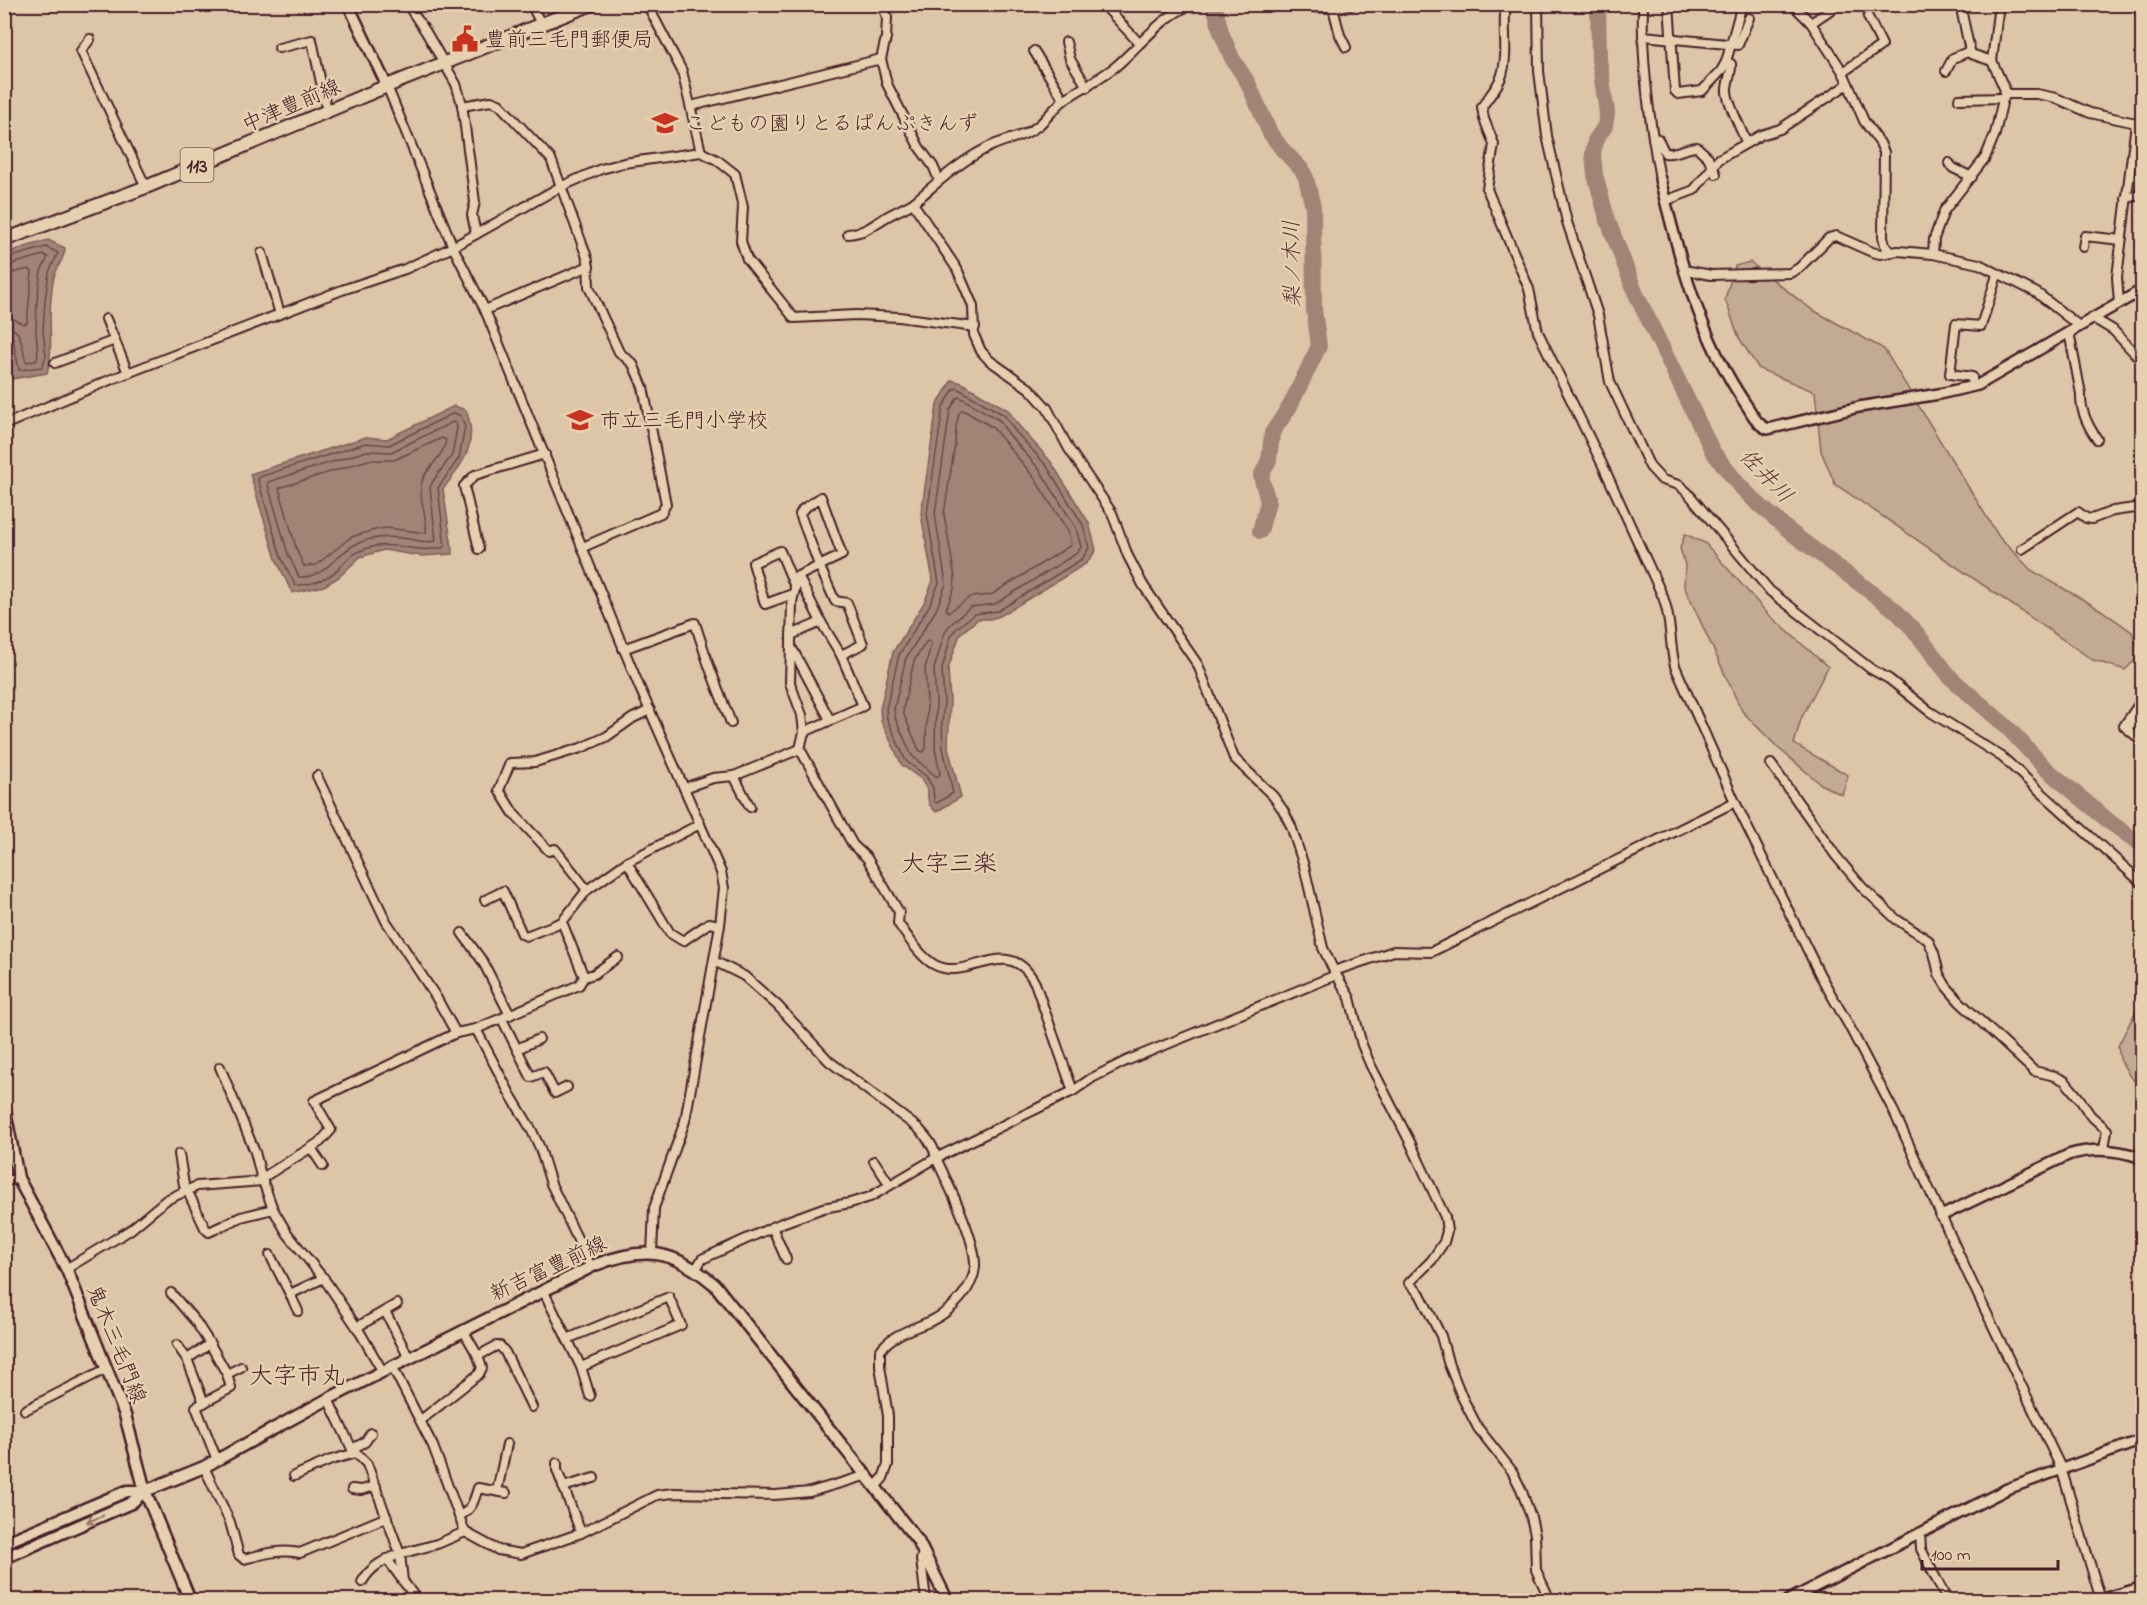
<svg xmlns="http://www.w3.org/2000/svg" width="2147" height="1605" font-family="'Indie Flower','Klee One',sans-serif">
  <rect width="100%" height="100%" fill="#dcc6a7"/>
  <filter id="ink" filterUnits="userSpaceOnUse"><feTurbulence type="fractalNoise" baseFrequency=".0167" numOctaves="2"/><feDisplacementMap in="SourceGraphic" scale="12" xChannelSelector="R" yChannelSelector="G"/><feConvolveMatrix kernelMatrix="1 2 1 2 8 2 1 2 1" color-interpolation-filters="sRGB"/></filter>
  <g filter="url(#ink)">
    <g fill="#c3aa92" stroke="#86645e" stroke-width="1.5">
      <polygon points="1750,262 1811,309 1884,349 1999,537 2031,570 2101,610 2132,632 2141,654 2125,670 2093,660 1835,484 1821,451 1815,392 1759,369 1739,338 1725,299 1735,266"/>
      <polygon points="1685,534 1705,543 1768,614 1828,667 1801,719 1794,744 1848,775 1842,795 1822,785 1778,748 1742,711 1684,586 1685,565 1680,548"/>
      <polygon points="2135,972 2142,980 2142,1089 2129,1075 2120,1059 2118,1046 2137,1009"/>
    </g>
    <g fill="#a18476" stroke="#7e5c58" stroke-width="1.5">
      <path d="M 48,240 L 65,248 C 65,258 58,264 55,274 C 52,281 52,290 51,298 C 48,323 54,349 47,373 L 11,379 L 12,367 L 5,332 L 5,253 Z"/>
      <polygon points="952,380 962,383 1008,410 1020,427 1051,462 1089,523 1096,550 1087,563 1000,616 990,619 978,619 960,634 948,669 950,701 948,747 961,797 936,812 929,804 927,790 921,779 902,765 881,721 880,709 893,652 924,603 933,581 921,514 937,405"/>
      <path d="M 454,406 L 466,410 C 479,444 463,463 443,489 L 453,554 L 421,556 L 384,550 L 360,557 L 339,577 L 324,586 L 292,593 L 276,559 L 250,474 L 366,437 L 387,439 Z"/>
    </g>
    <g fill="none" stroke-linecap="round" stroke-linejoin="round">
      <g stroke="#6d4749" stroke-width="1.5">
        <polyline points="4,259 46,247 58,253 49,272 45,300 43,331 46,356 42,367 19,370 13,338 9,335 4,334"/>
        <path d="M 4,266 L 44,255 L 48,257 L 41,271 L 37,300 L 36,331 L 38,356 L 36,361 L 26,362 C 21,347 24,328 4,326"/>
        <polyline points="4,275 29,269 32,272 27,323 23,324 14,319 4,317"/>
        <polygon points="957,388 1004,415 1015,431 1046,465 1083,525 1089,548 1082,559 998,611 974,614 956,629 951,636 942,669 944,701 942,724 943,748 953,793 937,803 934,801 933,788 926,776 906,761 887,719 886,709 899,655 929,606 939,583 927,514 943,407 954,389"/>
        <polygon points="960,397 999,420 1010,436 1040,470 1076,528 1081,547 1077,553 995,604 970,607 948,627 944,635 934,669 936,700 935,748 940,774 937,777 912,756 895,718 894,709 906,658 936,610 946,584 935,514 950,410 957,398"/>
        <polygon points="963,410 992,427 1033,476 1068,531 1071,545 991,595 970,597 949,612 946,609 954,589 955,578 944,514 955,444 956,427 959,413"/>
        <path d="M 454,413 L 461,416 L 465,427 L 459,458 L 438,488 L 445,547 C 415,556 390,536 358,552 C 348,556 342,566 334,573 C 323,581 307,586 295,585 L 281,557 L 258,480 L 259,477 L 366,443 L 389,445 Z"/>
        <path d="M 453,422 L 456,423 L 457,428 L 452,455 L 433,481 L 430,488 L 436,541 C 426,543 419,541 409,539 C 390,536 371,536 354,545 C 334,556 324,579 299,577 L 288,554 L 268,485 L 268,482 L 367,451 L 391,452 Z"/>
        <path d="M 442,438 L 446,440 C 444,458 424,468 421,485 C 419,501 428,517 426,533 L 387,528 L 378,529 L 351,537 L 316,565 L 304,566 L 297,551 L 279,488 L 368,460 L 394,460 Z"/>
        <polygon points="930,641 931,644 925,669 927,700 926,749 923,752 919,750 904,715 903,709 914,661 926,642"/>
      </g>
      <g stroke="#a18476" stroke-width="16">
        <polyline points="1214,4 1221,32 1232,58 1248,83 1270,133 1282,149 1302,170 1306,178 1313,207 1314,310 1319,346 1290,406 1272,433 1269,460 1261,476 1268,502 1260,531"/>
        <polyline points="1598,4 1599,59 1607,113 1605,126 1595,141 1593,154 1595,175 1607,218 1635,292 1713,452 1739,485 1756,502 1793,534 1895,610 1914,630 1951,678 2008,728 2045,768 2111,823 2142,845"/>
      </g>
      <g stroke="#4a1f2b" stroke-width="12">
        <g id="minor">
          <polyline points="407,4 426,32 456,84 462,104 475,202 472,215 476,234"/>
          <polyline points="531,4 541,24"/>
          <polyline points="647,4 682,71 701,152"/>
          <polyline points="882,4 887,17 886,38 881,59 887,84 919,147 933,166 939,180"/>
          <polyline points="1103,4 1139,43"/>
          <path d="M 1193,4 C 1160,17 1141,45 1115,67 C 1099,79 1082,88 1065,99 C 1056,106 1048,117 1039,125 C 1024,138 1003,139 985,149 C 958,163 936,184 913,203 L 957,269 L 973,306 L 974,335 L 981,351 L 989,360 L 1030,389 L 1047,408 L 1069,449 L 1112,513 L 1128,556 L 1143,585 L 1198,665 L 1234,758 L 1273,796 L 1283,810 L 1291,826 L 1304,866 L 1323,948 L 1334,971 L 1350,998 L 1362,1045 L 1370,1064 L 1411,1144 L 1445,1217 L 1447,1231 L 1444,1242 L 1432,1260 L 1409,1283 L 1420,1294 L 1441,1336 L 1448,1362 L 1462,1397 L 1478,1428 L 1512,1471 L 1521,1489 L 1531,1517 L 1535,1535 L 1536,1570 L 1550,1600"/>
          <polyline points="1307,4 1311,7 1333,8 1340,35 1346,47"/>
          <path d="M 1506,4 C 1502,28 1509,52 1502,75 C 1498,87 1489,96 1482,107 L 1484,119 L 1494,144 L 1487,189 L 1529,289 L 1538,332 L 1605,470 L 1663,597 C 1672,620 1669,643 1675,666 L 1735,802 L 1820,975 L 1848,1024 L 1894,1112 L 1967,1272 L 2061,1468 L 2101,1600"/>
          <polyline points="1538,4 1539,71 1547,136 1567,222 1598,315 1610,382 1650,467 1662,480 1679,485 1688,493 1770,591 1871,669 1889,679 1929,711 2002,757 2142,883"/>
          <path d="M 1643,4 C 1641,59 1650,125 1660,179"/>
          <polyline points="1669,4 1675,91 1678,94 1702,91 1721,71 1726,62"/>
          <path d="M 1742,4 L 1726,62 L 1731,64 C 1732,73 1726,83 1727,92 C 1729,107 1741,128 1746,142"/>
          <polyline points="1960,4 1970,51 1971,54 1992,61"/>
          <polyline points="1795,7 1811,23 1839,4"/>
          <polyline points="1333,8 1354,4"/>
          <polyline points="2139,10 2142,17"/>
          <polyline points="1811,23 1843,72 1882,45 1868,17"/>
          <polyline points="1643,36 1738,45 1749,18"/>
          <polyline points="90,39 81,51 146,187"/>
          <polyline points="1066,42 1070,59 1087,87"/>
          <polyline points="279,48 312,40 327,111"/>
          <polyline points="1034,51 1064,100"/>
          <polyline points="1946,71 1953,58 1970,51"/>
          <polyline points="1843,72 1864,121 1880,143 1884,152 1883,237 1885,245 1890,252"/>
          <polyline points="387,86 453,247 485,310 639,686 721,872 724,888 720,925 685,1121 654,1208 652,1253"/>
          <polyline points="2004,94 2037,94 2056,98 2090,113 2136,123 2142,120"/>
          <polyline points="1959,99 2004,98"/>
          <polyline points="462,106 491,101 499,104 551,159 588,260 589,287 619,352 633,364 643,387 666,504 661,513 583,547"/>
          <polyline points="691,106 881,59"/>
          <path d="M 1653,138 L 1658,139 L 1665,153 C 1675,155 1686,147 1697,147 L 1708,157 L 1716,174"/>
          <polyline points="1949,163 1953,168 1972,177"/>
          <polyline points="2126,198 2142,195"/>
          <polyline points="1665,201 1694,190 1719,159 1761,135 1780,129 1848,84"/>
          <path d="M 848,234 C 865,232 869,228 883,219 C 892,213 903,209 913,203"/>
          <polyline points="2083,247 2085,236 2121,240"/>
          <polyline points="262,253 280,314"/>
          <polyline points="1933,254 1934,239 1944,211 1985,158 1995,134 2005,90 1992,61 1999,4"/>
          <polyline points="1684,270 1711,275 1790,273 1799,268 1829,238 1836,236 1872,252 1880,254 1898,251 1933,254 1979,264 2037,293 2079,326"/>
          <polyline points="2119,303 2117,277 2136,123"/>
          <polyline points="485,310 589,266"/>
          <polyline points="2093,318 2113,330 2142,361"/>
          <polyline points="106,319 128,373"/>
          <path d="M 2069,332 L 2081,394 C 2080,410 2088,426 2097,439"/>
          <polyline points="55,363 115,340"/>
          <polyline points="1972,387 1972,377 1950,374 1956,324 1981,326 1997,275"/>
          <polyline points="4,425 112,379 342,290 405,269 453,247 560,187 601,169 624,163 701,152 717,160 735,174 743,207 741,241 747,259 794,318 856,315 899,317 975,327"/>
          <polyline points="479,549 464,486 475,475 545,454"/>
          <polyline points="2022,549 2078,512 2086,518 2092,519 2113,511 2142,507"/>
          <polyline points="798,576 821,622 841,655 863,706 804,732"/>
          <polyline points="793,594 765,604 753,563 780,551 795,587"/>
          <polyline points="791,635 821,622"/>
          <polyline points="623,649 695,623 709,666 731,723"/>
          <polyline points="793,650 830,720"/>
          <path d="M 841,655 L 863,644 L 847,603 L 835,601 L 819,565 L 800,514 L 803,509 L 821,497 L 842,555 L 798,576 L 792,602 L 790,683 L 802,715 L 804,732 L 800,749 L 853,845 L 867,858 L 899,912 L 898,923 C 907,936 921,958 935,965 C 970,983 1008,932 1035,983 L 1073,1091"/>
          <polyline points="2142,700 2124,726 2142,741"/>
          <polyline points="2127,722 2142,725"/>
          <polyline points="1771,764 1836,856 1863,888 1896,919 1928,940 1934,953 1939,974 1946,986 1959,1001 2034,1071 2055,1076 2065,1081 2079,1098 2090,1115 2107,1130 2104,1149"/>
          <polyline points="317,776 386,921 436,997 456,1033"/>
          <polyline points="734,776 750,807"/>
          <polyline points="684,788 713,778 734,776 800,749"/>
          <polyline points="627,862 670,933 683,941 709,923 720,925"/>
          <polyline points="587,890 555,849 549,851 514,814 499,790 510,763 535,762 581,748 606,737 633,718 650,710"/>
          <polyline points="485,900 503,891 522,934 526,936 562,922 587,890 627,862 700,824"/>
          <polyline points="462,933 483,962 510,1015"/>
          <path d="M 714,961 L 744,976 L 778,1006 L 829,1061 L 918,1128 C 926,1137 934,1145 936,1158 C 948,1184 976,1239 975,1266 C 974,1289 950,1312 931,1321 C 913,1329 891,1334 880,1351 L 880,1366 L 888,1416 L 888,1465 L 883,1478 L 876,1486"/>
          <polyline points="1334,971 1394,951 1431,952 1735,802"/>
          <polyline points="584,977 594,974 618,957"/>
          <polyline points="502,1019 531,1077 544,1072 555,1093 567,1087"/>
          <polyline points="476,1029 579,985 584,977 562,922"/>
          <polyline points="517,1049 539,1039"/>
          <polyline points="220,1067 255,1152 261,1176 273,1209 287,1233 327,1283 358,1329 383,1372"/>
          <polyline points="311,1148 323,1166"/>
          <polyline points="179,1154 185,1191"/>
          <polyline points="874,1161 890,1185"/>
          <polyline points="262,1178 320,1142 331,1130 314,1101 456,1033 476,1029 510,1094 531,1129 540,1148 551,1184 591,1267"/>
          <polyline points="4,1182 18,1178"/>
          <polyline points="187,1190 205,1228 209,1232 241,1217 273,1209"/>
          <polyline points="772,1227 786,1259"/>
          <polyline points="270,1255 290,1294 324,1278"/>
          <polyline points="66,1269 130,1230 166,1200 197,1186 263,1181"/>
          <polyline points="696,1269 702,1259 782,1223 823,1208 850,1203 870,1197 936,1158 1073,1091 1092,1078 1126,1061 1336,975"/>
          <polyline points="544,1292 581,1367 590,1396"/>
          <polyline points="171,1293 196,1322 210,1344 187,1359 204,1403"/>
          <polyline points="290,1294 298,1311"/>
          <polyline points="385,1311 409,1358"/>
          <polyline points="357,1327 397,1304"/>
          <polyline points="463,1330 478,1356 496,1346 500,1346 505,1352 532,1407"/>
          <polyline points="567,1339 669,1297 681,1325 581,1367"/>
          <polyline points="210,1344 227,1374"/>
          <polyline points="177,1345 187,1359"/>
          <polyline points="392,1366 433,1446 465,1532"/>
          <polyline points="328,1399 352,1449 367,1464 400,1554 437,1544 465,1532 498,1550 521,1554 581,1533 657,1495 673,1493 775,1495 810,1492 868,1475"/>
          <polyline points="25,1410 106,1369"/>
          <polyline points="421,1420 479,1374 482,1368 478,1356"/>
          <polyline points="352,1449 365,1442 371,1433"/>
          <polyline points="217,1460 196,1407 231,1388 227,1374 241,1367"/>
          <polyline points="557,1463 557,1470 581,1533"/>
          <path d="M 204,1467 L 230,1522 L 239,1555 L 244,1559 C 263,1554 280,1549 300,1553 L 387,1517"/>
          <polyline points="294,1476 331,1460 356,1453"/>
          <polyline points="563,1487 594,1478"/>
          <polyline points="352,1489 361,1490 376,1486"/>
          <polyline points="497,1491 507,1444"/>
          <path d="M 459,1516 C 472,1510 474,1501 478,1488 L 506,1493"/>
          <polyline points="1920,1533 1921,1549 1947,1600"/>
          <polyline points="923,1552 921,1560 926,1600"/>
          <polyline points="387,1559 417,1600"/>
          <path d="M 362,1582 C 371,1566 384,1560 400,1554 L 403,1581"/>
        </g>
      </g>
      <g stroke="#4a1f2b" stroke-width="14">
        <g id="tertiary">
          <polyline points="348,4 387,86"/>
          <path d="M 1660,179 C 1679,258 1700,338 1747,406 C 1753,415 1757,425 1768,429 L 1859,407 L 1939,394 L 1978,385 L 2142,290"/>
          <path d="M 1941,1216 L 2068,1155 C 2094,1147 2117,1149 2142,1158"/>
          <polyline points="1789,1600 2007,1489 2142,1440"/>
        </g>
      </g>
      <g stroke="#4a1f2b" stroke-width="15">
        <g id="secondary">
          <polyline points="4,1106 18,1178 67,1270 125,1415 145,1491 190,1600"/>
          <path d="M 4,1543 L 127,1491 L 145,1491 L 204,1467 L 328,1399 L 595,1265 C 645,1245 674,1250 715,1285 L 918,1541 L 947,1600"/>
          <polyline points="4,1558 131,1503 145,1491"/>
          <polyline points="2102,1600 2142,1588"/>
        </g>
      </g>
      <g stroke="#4a1f2b" stroke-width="16">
        <polyline id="primary" points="4,240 146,187 387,86 592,4"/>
      </g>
      <use href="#minor" stroke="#e5d1af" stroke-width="8"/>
      <use href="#tertiary" stroke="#e5d1af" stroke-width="9"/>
      <use href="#secondary" stroke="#e5d1af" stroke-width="10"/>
      <use href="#primary" stroke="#e5d1af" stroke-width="12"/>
    </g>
    <defs><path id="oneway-shaft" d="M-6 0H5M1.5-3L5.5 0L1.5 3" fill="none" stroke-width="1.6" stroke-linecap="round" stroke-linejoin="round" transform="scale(1.5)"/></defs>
    <use stroke="#98786d" href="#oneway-shaft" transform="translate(95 1519) rotate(157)"/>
  </g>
  <defs>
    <g id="civic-bare" transform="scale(2.07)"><path d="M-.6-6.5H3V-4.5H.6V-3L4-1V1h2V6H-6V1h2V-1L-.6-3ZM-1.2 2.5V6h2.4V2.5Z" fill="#c8321e" stroke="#e5d1af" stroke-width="2.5" paint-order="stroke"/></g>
    <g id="school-bare" transform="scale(2.07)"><path d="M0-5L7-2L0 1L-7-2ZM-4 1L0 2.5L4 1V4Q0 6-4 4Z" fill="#c8321e" stroke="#e5d1af" stroke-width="2.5" paint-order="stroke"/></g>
  </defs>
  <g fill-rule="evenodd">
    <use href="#civic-bare" x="465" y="39"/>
    <use href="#school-bare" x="665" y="123"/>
    <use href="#school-bare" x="580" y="420"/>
  </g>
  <g text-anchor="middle" stroke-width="5" stroke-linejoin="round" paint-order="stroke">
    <rect fill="#e5d1af" stroke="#785453" stroke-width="1.5" x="180.5" y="148" width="33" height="34" rx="4.5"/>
    <g font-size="20" font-weight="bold" fill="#4a1f2b">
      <text x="197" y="172">113</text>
    </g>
    <g font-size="21" fill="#4a1f2b" stroke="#e5d1af" text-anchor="start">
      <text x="485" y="46">豊前三毛門郵便局</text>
      <text x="685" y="130">こどもの園りとるぱんぷきんず</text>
      <text x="600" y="427">市立三毛門小学校</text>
    </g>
    <g font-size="21" fill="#4a1f2b" stroke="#e5d1af">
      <text transform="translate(291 105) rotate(-23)" y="7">中津豊前線</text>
      <text transform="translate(548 1268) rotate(-25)" y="7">新吉富豊前線</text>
      <text transform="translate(117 1344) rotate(68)" y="7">鬼木三毛門線</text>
    </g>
    <g font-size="22" font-style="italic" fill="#60383e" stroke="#e5d1af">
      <text transform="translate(1291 264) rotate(-91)" y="8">梨ノ木川</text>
      <text transform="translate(1767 475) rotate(46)" y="8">佐井川</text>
    </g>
    <g font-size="24" fill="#4a1f2b" stroke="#e5d1af">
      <text x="949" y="871">大字三楽</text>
      <text x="297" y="1383">大字市丸</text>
    </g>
  </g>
  <rect width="2147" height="1605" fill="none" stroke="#e5d1af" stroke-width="24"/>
  <rect x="12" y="12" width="2123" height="1581" fill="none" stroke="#4a1f2b" stroke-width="2" filter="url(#ink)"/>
  <path d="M1922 1560v9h136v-9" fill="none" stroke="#4a1f2b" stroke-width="3"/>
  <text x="1931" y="1560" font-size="18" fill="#4a1f2b" stroke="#e5d1af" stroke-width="4.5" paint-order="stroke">100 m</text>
</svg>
